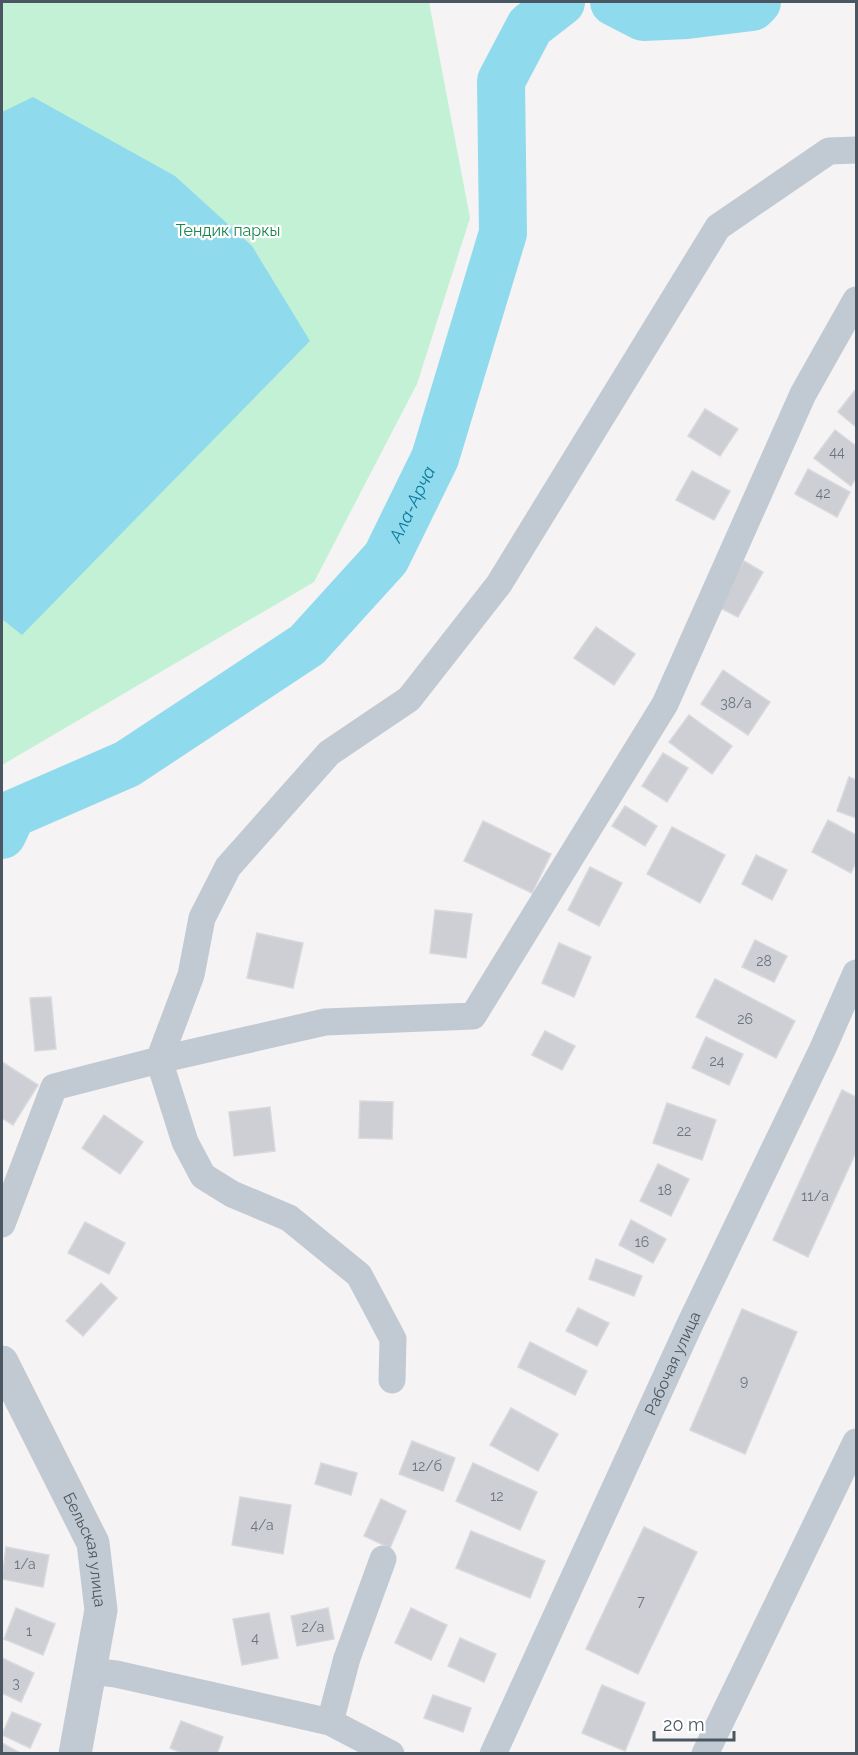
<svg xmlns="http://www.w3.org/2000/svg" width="858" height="1755" font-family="Raleway,sans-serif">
  <rect width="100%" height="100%" fill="#f5f3f3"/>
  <polygon fill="#c3f1d5" points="2,2 429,2 470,218 417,384 314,582 2,765"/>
  <polygon fill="#90daee" points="33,97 175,176 252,246 310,341 22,635 2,619 2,112"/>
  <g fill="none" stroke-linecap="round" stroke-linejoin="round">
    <g stroke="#90daee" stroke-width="48">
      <polyline points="614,2 643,17 687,15 752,7 757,2"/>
      <path id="s1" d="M 2,835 L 12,814 L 127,764 L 307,645 L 386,558 L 435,458 L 503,233 L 501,81 L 530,26 L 561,2"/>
    </g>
  </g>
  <g fill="#cdcfd5" stroke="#d7d9de" stroke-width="1.5">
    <polygon points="856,389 856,427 838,412"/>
    <polygon points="705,409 738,429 720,456 688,436"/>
    <polygon points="835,430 856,446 856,478 851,486 814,458"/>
    <polygon points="808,469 850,492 837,517 795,494"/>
    <polygon points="692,471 730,491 714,520 676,500"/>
    <polygon points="744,561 763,572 738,617 718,607"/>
    <polygon points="596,627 635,654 614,685 574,658"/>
    <polygon points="723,670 770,702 748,735 701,704"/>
    <polygon points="689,715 732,746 712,774 669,742"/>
    <polygon points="663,753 688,768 667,802 642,786"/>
    <polygon points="849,777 856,780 856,818 837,811"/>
    <polygon points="625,806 657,826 645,846 612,826"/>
    <polygon points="828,820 856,835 856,862 851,873 812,852"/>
    <polygon points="483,821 551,854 532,893 464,861"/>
    <polygon points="672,827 725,855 700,903 647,874"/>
    <polygon points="756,855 787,870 772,900 742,884"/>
    <polygon points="590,867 622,883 599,926 568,910"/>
    <polygon points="435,910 472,914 466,958 430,953"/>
    <polygon points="257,933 303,943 293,988 247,978"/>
    <polygon points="755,940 787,956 774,982 742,967"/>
    <polygon points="559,943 591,957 574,997 542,983"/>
    <polygon points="715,979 795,1021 776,1058 696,1017"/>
    <polygon points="51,997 56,1049 35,1051 30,998"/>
    <polygon points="545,1031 575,1046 562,1070 532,1055"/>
    <polygon points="706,1037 743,1054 729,1085 692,1068"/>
    <polygon points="2,1062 38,1085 13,1125 2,1118"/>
    <polygon points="842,1090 856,1097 856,1152 808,1257 773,1240"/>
    <polygon points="360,1101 393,1102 392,1139 359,1138"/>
    <polygon points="667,1103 716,1120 702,1160 653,1143"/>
    <polygon points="270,1107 275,1151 234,1156 229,1112"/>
    <polygon points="104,1115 143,1142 120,1174 82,1148"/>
    <polygon points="658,1164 689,1179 671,1216 640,1201"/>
    <polygon points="631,1220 666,1239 653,1263 619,1245"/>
    <polygon points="85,1222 125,1243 109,1274 68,1253"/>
    <polygon points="596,1259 642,1276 634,1296 589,1279"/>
    <polygon points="101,1283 117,1298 83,1336 66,1321"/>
    <polygon points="578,1308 609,1323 597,1346 566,1331"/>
    <polygon points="742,1309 797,1332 745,1454 690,1430"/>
    <polygon points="530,1342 587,1371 575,1395 518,1367"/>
    <polygon points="511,1408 558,1434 538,1471 490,1445"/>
    <polygon points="412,1441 455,1458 443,1491 399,1474"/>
    <polygon points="321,1463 357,1473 351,1495 315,1484"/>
    <polygon points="473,1463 537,1492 520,1530 456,1501"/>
    <polygon points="240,1497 291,1505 283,1554 232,1545"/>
    <polygon points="381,1499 406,1511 390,1548 364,1536"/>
    <polygon points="644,1527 697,1552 638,1674 586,1649"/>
    <polygon points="471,1531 545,1561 530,1598 456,1568"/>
    <polygon points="6,1547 49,1555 43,1587 2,1579"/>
    <polygon points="16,1608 55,1624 43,1655 4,1639"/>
    <polygon points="328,1608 334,1639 297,1646 291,1616"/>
    <polygon points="411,1608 447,1625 431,1660 395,1643"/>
    <polygon points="269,1613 278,1658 242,1665 233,1619"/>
    <polygon points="460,1638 496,1654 484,1682 448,1666"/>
    <polygon points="2,1658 34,1673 21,1702 2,1693"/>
    <polygon points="602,1685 645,1703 625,1751 582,1733"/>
    <polygon points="433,1695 471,1708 463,1732 424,1718"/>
    <polygon points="12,1712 41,1724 30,1748 2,1735"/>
    <polygon points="181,1721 223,1737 217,1754 184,1754 170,1748"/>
    <polygon points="2,1743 22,1754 2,1754"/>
  </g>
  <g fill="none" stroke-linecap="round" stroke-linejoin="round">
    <g stroke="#c1cad2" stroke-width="27">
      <polyline points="2,1224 54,1087 159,1060 325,1022 473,1016 665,704 803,394 856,300"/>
      <polyline points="392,1380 393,1339 359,1275 289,1218 232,1194 203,1176 185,1142 159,1060 191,975 202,918 228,867 329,753 409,699 499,584 718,227 829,151 856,150"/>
      <polyline points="90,1671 116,1674 330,1722 391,1754"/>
      <polyline points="330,1722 347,1658 383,1559"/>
      <path id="s2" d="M 493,1754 L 690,1324 L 823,1048 L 856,973"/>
      <polyline points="705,1754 856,1442"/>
    </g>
    <path stroke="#c1cad2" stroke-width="33" id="s3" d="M 2,1362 L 93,1543 L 101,1610 L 75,1754"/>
  </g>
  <g text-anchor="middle" stroke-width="4.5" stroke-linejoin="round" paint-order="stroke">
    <g font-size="14" fill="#6b747e">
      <text x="837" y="457">44</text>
      <text x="823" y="498">42</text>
      <text x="736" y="708">38/а</text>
      <text x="764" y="966">28</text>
      <text x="745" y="1024">26</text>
      <text x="717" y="1066">24</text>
      <text x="684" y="1136">22</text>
      <text x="665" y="1195">18</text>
      <text x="815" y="1201">11/а</text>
      <text x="642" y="1247">16</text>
      <text x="744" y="1386">9</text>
      <text x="427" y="1471">12/б</text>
      <text x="497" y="1501">12</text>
      <text x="262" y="1530">4/а</text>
      <text x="25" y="1569">1/а</text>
      <text x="641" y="1606">7</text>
      <text x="313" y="1632">2/а</text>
      <text x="29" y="1636">1</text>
      <text x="255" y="1643">4</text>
      <text x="16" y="1688">3</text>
    </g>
    <g font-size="16" fill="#17864f" stroke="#fff">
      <text x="228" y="236">Тендик паркы</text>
    </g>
    <g font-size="16" fill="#4a5661" stroke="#fff">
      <text dy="6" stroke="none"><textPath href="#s2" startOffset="430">Рабочая улица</textPath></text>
      <text dy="6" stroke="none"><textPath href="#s3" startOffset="207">Бельская улица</textPath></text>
    </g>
    <g font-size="18" font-style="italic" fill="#0c7c9b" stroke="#fff">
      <text dy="6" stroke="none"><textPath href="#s1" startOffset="542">Ала-Арча</textPath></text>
    </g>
  </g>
  <rect width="858" height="1755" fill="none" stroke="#4a5661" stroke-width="6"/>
  <path d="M654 1731v9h80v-9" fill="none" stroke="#4a5661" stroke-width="3"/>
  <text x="663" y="1731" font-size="18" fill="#4a5661" stroke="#ffffff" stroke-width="4.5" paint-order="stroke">20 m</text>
</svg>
